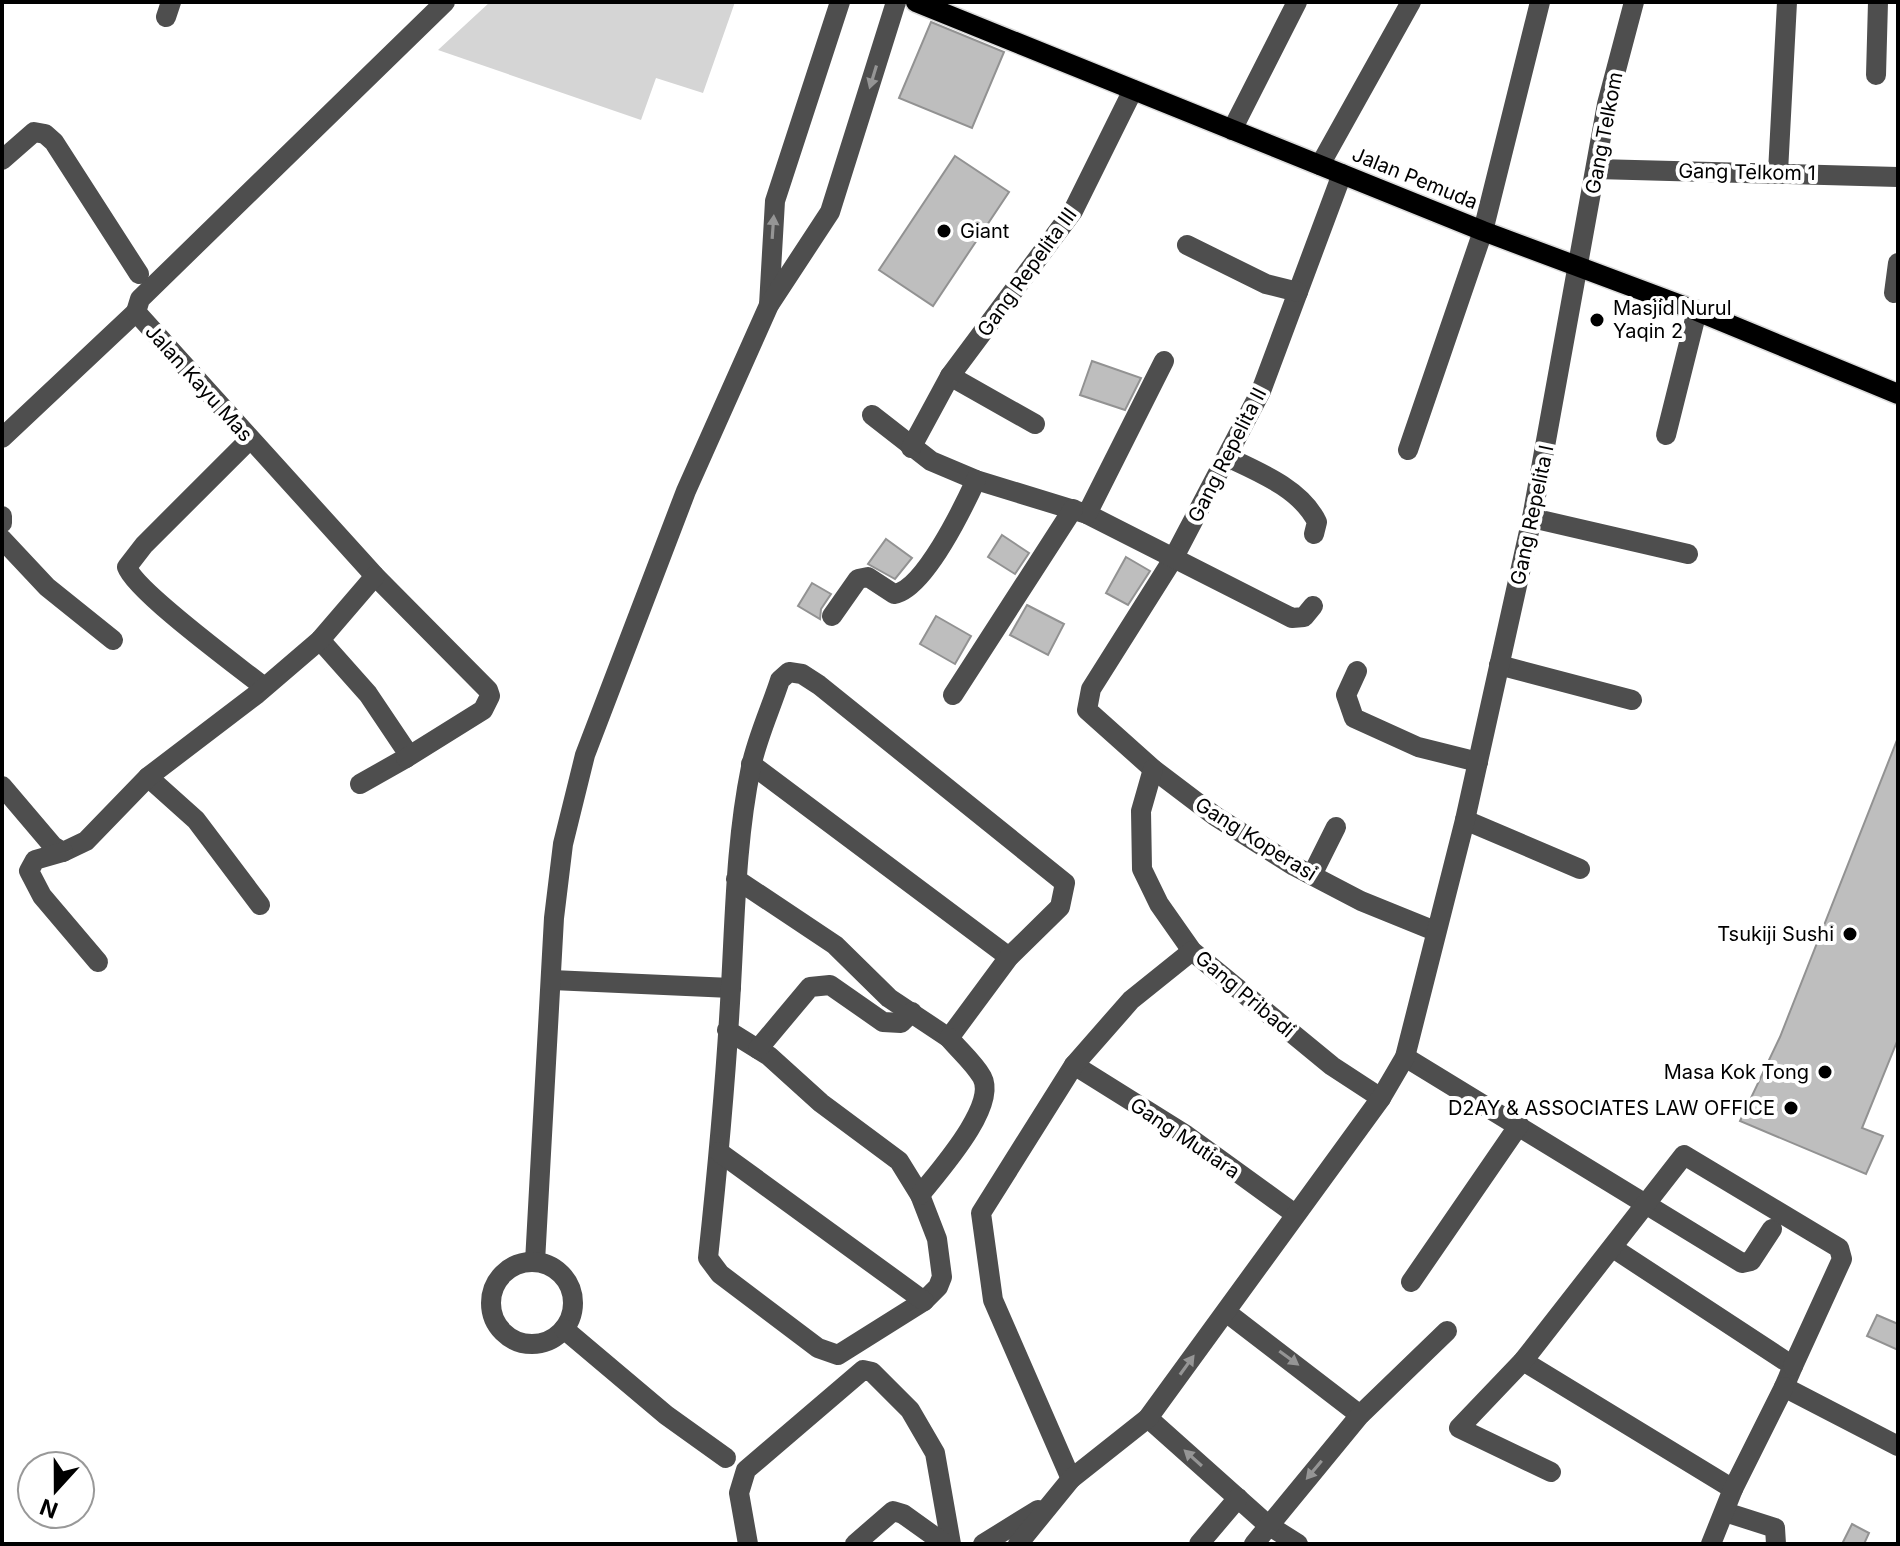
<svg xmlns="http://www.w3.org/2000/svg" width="1900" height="1546" font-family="Inter,sans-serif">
  <rect width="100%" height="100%" fill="#fff"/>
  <polygon fill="#d5d5d5" points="490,2 735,2 703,93 656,78 641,120 438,50"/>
  <g fill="#bebebe" stroke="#929292" stroke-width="2">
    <polygon points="931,22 1004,52 972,128 899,98"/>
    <polygon points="955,156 1009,192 933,306 879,270"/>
    <polygon points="1092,361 1141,378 1125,410 1080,395"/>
    <polygon points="1002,535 1029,553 1015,574 988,557"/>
    <polygon points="886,539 912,558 895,579 868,564"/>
    <polygon points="1126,557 1150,571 1128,605 1106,593"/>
    <polygon points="812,583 831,594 821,609 820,619 798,606"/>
    <polygon points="1027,605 1064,624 1048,655 1010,635"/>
    <polygon points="936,616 971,636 955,664 920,644"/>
    <polygon points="1897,740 1898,1039 1862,1128 1883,1136 1866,1174 1740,1121 1780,1037"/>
    <polygon points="1877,1315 1898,1324 1898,1350 1867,1336"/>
    <polygon points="1852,1524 1869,1533 1864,1544 1842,1544"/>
  </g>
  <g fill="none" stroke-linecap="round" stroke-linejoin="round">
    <g stroke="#dbdbdb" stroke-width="23">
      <polyline id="major" points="916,2 1483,231 1697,311 1898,394"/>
    </g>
    <g stroke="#4e4e4e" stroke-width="20">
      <polyline points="166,17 171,2"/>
      <polyline points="1876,75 1878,2"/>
      <polyline points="1232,130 1297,2"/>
      <polyline points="2,160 34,132 45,134 54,142 139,274"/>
      <polyline points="1320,165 1411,2"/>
      <polyline points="1596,169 1898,177"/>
      <polyline points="1778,172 1787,2"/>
      <polyline points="1342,174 1261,391 1173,559 1091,689 1087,710 1153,769 1215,816 1294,866 1361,901 1435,931"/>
      <polyline points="1187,245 1266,284 1298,292"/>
      <polyline points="1894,293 1898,263"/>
      <polyline points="769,305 775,201 840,2"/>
      <polyline points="950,376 1035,424"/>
      <polyline points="872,415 931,461 976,480 1087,514 1292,618 1304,617 1313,606"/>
      <polyline points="1666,435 1697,311"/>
      <polyline points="2,438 136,312"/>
      <path d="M 249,440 L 144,545 L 127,567 C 135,591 239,667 264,687"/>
      <polyline points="911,448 950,376 1073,211 1133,90"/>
      <polyline points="1408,450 1483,231 1540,2"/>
      <path d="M 1227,457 C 1259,472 1301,489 1317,522 L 1314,534"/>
      <polyline points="1087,514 1164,361"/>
      <polyline points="2,516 2,523"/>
      <polyline points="1532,518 1688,554"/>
      <polyline points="2,539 47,587 113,640"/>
      <path d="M 832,616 L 858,579 L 868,577 L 894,594 C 924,590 963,508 976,480"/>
      <polyline points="320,640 368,694 407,752 406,758 360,784"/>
      <polyline points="1499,665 1632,700"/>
      <polyline points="1357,671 1346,695 1354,718 1418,747 1478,762"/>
      <polyline points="953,695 1073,509"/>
      <polyline points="406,758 483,710 490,696 488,690 375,576 136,312 140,299 445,2"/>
      <polyline points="751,764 1009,957"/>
      <polyline points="1153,769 1141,811 1142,869 1159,904 1192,951 1332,1066 1381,1098"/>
      <polyline points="148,777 196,820 260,905"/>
      <polyline points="2,786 53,846 63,852 86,841 148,777 257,694 320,640 375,576"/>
      <polyline points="1465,820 1580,869"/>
      <polyline points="63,852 35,860 29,871 42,896 98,962"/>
      <polyline points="1312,875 1336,827"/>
      <polyline points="552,980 731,988"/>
      <path d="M 727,1030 L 769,1056 L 821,1103 L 899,1161 L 920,1195 L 937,1239 L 942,1277 L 938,1287 L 924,1301 L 838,1355 L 818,1348 L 720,1274 L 708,1258 C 717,1174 725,1089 730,1003 C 735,924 735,845 751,767 C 757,738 771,708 780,680 L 789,672 L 802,674 L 819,685 L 1065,883 L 1060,907 L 1009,957 L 949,1038 L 889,998 L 835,945 L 736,879"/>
      <polyline points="758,1049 810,987 830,985 883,1022 901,1023 912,1012"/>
      <polyline points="1405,1057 1742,1263 1751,1261 1772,1229"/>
      <polyline points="1074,1065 1186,1135 1295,1214"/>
      <polyline points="719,1152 924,1301"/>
      <path d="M 920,1195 C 938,1172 998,1106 982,1077 C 974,1063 959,1050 949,1038"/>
      <polyline points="1613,1248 1793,1366 1784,1387 1898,1446"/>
      <polyline points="535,1262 554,918 563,844 585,755 686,491 769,305 830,212 896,2"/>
      <circle cx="532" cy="1303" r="41"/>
      <polyline points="1411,1282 1519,1125"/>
      <polyline points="1226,1312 1360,1415"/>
      <polyline points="564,1329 666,1415 726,1458"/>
      <polyline points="1523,1361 1733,1489"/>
      <polyline points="1148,1418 1268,1525 1298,1544"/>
      <polyline points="1551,1472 1459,1428 1523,1361 1684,1155 1839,1248 1842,1259 1793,1366"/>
      <polyline points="1071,1479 993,1300 981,1213 1074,1065 1131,1000 1192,951"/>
      <polyline points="1725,1512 1775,1528 1776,1544"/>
      <polyline points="748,1544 739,1493 746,1470 863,1370 872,1372 910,1410 935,1453 951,1544"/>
      <polyline points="855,1544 893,1511 903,1514 945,1544"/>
      <polyline points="983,1544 1038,1510"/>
      <polyline points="1018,1544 1071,1479 1148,1418 1381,1098 1405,1057 1465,820 1532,518 1607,104 1634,2"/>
      <polyline points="1199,1544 1238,1498"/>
      <polyline points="1254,1544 1360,1415 1447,1331"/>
      <polyline points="1711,1544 1733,1489 1784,1387"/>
    </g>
    <use href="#major" stroke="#000" stroke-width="20"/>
  </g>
  <defs><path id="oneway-solid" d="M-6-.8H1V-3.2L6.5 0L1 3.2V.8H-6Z" transform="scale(2)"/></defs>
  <g fill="#959595">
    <use href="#oneway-solid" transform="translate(873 77) rotate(107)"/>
    <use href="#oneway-solid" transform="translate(773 227) rotate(-86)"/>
    <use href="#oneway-solid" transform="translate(1289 1358) rotate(36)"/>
    <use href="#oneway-solid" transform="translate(1187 1365) rotate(-54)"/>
    <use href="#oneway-solid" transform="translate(1193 1458) rotate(-138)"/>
    <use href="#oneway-solid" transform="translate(1314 1470) rotate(130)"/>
  </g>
  <g fill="#000" stroke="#fff" stroke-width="3">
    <circle cx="944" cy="231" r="8"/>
    <circle cx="1597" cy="320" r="8"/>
    <circle cx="1850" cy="934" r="8"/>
    <circle cx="1825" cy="1072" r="8"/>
    <circle cx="1791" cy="1108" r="8"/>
  </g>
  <g text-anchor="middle" stroke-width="8" stroke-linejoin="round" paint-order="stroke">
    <g font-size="20" fill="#000" stroke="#fff">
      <text transform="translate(1604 133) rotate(-79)" y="7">Gang Telkom</text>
      <text transform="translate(1747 172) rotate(1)" y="7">Gang Telkom 1</text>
      <text transform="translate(1415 178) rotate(22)" y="7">Jalan Pemuda</text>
      <text transform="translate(1027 272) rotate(-54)" y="7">Gang Repelita III</text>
      <text transform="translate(199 383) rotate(48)" y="7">Jalan Kayu Mas</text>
      <text transform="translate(1227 455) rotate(-63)" y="7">Gang Repelita II</text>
      <text transform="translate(1532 515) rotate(-78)" y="7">Gang Repelita I</text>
      <text transform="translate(1256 839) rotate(32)" y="7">Gang Koperasi</text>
      <text transform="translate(1245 994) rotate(40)" y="7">Gang Pribadi</text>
      <text transform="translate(1185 1138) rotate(34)" y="7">Gang Mutiara</text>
    </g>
    <g font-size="20" fill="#000" stroke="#fff" text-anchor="end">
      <text x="960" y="238" text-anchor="start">Giant</text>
      <text x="1613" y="315" text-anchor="start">Masjid Nurul<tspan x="1613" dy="23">Yaqin 2</tspan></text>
      <text x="1834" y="941">Tsukiji Sushi</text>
      <text x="1809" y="1079">Masa Kok Tong</text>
      <text x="1775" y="1115">D2AY &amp; ASSOCIATES LAW OFFICE</text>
    </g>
  </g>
  <rect width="1900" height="1546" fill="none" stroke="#000000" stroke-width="8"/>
  <g transform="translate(56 1490) rotate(201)"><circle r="38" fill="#ffffff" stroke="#999999" stroke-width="2"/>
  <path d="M0-6L14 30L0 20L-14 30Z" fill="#000000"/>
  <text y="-12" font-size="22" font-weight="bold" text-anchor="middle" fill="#000000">N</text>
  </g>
</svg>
